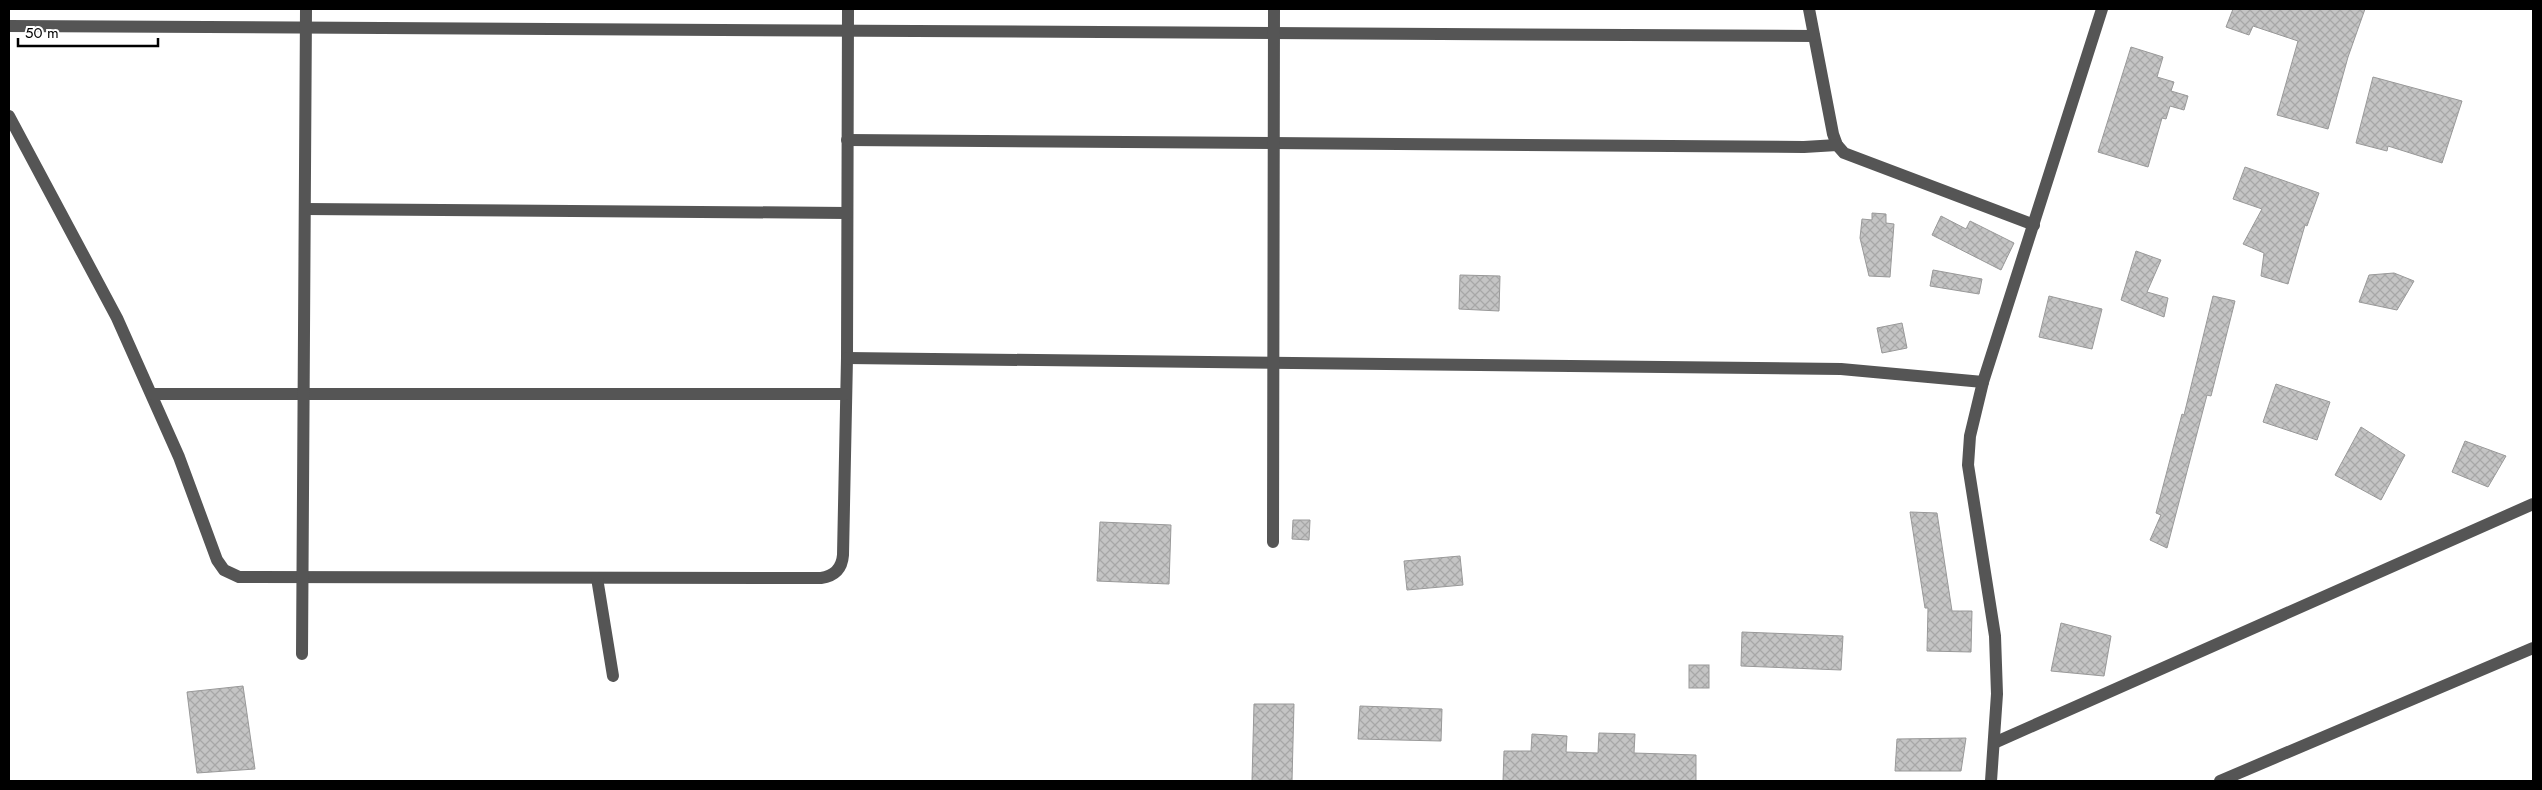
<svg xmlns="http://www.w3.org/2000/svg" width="2542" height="790" font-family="Jost,sans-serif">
  <defs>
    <pattern id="building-cross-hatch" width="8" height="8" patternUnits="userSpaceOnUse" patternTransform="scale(1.25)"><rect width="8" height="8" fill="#c4c4c4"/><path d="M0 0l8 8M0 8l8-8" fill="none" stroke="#a7a7a7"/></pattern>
  </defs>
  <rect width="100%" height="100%" fill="#fff"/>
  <g fill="url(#building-cross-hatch)" stroke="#999">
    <polygon points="2233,9 2365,9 2348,57 2328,129 2277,115 2298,41 2253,26 2249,35 2226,27"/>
    <polygon points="2131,47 2163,57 2157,77 2174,82 2171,91 2188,96 2184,110 2170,106 2166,119 2162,118 2148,167 2098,152"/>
    <polygon points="2373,77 2462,101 2442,163 2388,146 2387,151 2356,143"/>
    <polygon points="2245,167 2319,193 2307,226 2305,225 2288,284 2261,276 2264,253 2243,244 2262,209 2233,199"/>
    <polygon points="1872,213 1886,214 1886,223 1894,224 1890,277 1869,276 1860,238 1862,219 1872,220"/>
    <polygon points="1941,216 1966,229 1970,221 2014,243 2001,270 1932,235"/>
    <polygon points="2136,251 2161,260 2147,292 2168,298 2164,317 2121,300"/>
    <polygon points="1933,270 1982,279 1979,294 1930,286"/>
    <polygon points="2394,273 2414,281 2397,310 2359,302 2369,275"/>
    <polygon points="1460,275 1500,276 1499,311 1459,309"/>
    <polygon points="2049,296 2102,309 2092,349 2039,337"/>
    <polygon points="2213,296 2235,301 2211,396 2207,395 2167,548 2150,540 2161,515 2156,513 2182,414 2184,415"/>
    <polygon points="1902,323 1907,348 1882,353 1877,328"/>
    <polygon points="2276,384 2330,402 2317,440 2263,422"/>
    <polygon points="2361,427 2405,455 2381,500 2335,475"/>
    <polygon points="2465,441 2506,456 2488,487 2452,472"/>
    <polygon points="1910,512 1937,513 1952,611 1972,611 1971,652 1927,651 1928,608 1925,608"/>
    <polygon points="1293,520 1310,520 1309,540 1292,539"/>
    <polygon points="1100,522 1171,525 1169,584 1097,581"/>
    <polygon points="1460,556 1463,585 1407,590 1404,561"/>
    <polygon points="2061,623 2111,636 2104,676 2051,671"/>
    <polygon points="1742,632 1843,636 1841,670 1741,666"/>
    <rect x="1689" y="665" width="20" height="23"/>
    <polygon points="243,686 255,769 197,773 187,692"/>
    <polygon points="1254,704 1294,704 1292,781 1252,781"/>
    <polygon points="1360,706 1442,709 1441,741 1358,739"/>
    <polygon points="1599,733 1635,734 1634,753 1696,755 1696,781 1503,781 1504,751 1531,751 1532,734 1567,736 1566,752 1598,753"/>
    <polygon points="1966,738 1961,771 1895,771 1897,739"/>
  </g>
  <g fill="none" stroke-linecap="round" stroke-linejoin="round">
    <g stroke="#555" stroke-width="12">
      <polyline points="1809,9 1833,134 1837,145 1844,153 2034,225"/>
      <polyline points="9,26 1814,36"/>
      <path d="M 9,116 L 117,318 L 179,457 L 217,560 L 224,570 L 239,577 L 821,578 C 835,576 842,568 843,555 L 847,358 L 848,9"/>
      <polyline points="847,140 1804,147 1837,145"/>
      <polyline points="305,209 847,213"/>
      <polyline points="847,358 1841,369 1983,382"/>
      <polyline points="152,394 846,394"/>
      <polyline points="1273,542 1274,9"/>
      <polyline points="597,578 613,676"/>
      <polyline points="302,654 306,9"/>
      <polyline points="1994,743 2533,504"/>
      <polyline points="1991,781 1997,694 1995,636 1968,465 1970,436 1983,382 2102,9"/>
      <polyline points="2220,781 2533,648"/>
    </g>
  </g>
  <rect width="2542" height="790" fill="none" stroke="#000000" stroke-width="20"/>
  <path d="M18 38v8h140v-8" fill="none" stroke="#000000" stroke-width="2.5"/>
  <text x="25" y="38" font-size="15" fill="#000000" stroke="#ffffff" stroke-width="4" paint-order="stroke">50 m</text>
</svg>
